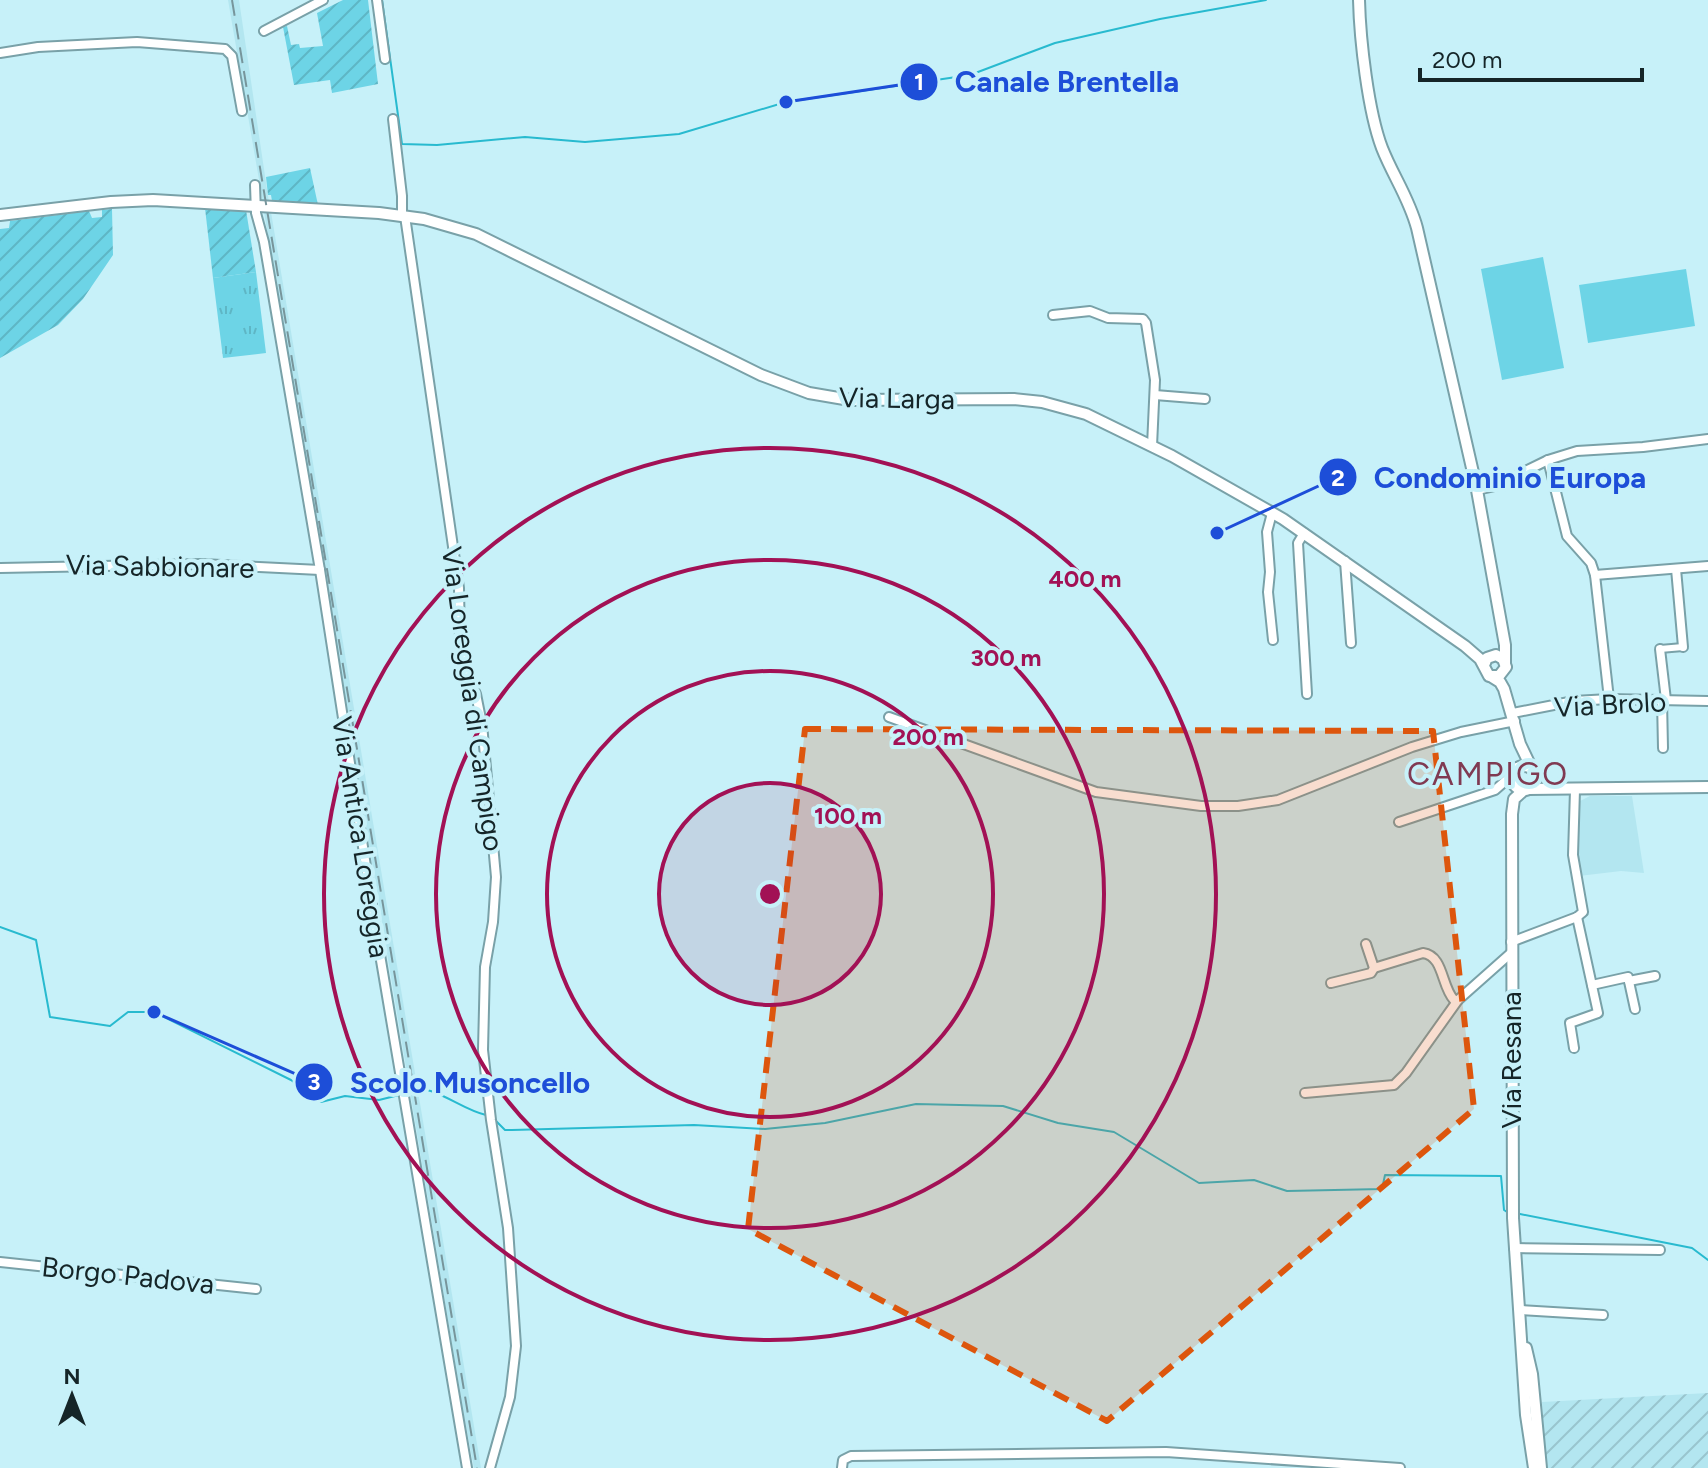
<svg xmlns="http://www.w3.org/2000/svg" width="1708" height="1468" font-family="Figtree,sans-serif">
  <defs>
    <pattern id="industrial-furrows" width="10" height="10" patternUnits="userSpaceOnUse" patternTransform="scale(2)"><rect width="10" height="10" fill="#b3e6f0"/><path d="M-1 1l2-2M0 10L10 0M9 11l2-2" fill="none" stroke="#99c5ce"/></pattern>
    <pattern id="grass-tufts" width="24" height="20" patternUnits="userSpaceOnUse" patternTransform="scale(2)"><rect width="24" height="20" fill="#6dd4e6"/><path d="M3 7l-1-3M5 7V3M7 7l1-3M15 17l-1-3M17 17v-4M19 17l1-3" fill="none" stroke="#5eb6c5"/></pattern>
    <pattern id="garden-furrows" width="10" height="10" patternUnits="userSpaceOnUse" patternTransform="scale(2)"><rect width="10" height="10" fill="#6dd4e6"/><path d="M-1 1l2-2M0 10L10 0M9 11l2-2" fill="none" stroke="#5eb6c5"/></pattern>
  </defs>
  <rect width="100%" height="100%" fill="#c7f1f9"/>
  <g fill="#b3e6f0">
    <polygon points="228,0 239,0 269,203 263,203"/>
    <polygon points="264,212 271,212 481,1468 474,1468 463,1411"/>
    <polygon points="1590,796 1632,796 1644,873 1621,871 1579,876 1577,854 1578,806 1580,801"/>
  </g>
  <polygon fill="url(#industrial-furrows)" points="1708,1393 1708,1468 1544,1468 1542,1402"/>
  <polygon fill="url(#grass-tufts)" points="256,272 266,353 223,358 213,278"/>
  <g fill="url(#garden-furrows)">
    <polygon points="343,0 368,0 378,84 332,93 330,80 294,85 283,27 287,26 291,45 299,44 300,48 323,46 317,13"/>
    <polygon points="310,168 318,205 272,201 271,195 268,195 266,177"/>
    <polygon points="205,208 246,210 256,272 213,278"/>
    <polygon points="112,209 113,255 83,299 58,325 0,358 0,229 9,228 10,221 89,211 92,218 102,217 102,210"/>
  </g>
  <g fill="#6dd4e6">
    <polygon points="1543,257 1564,368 1502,380 1481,269"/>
    <polygon points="1686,269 1695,326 1588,343 1579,285"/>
  </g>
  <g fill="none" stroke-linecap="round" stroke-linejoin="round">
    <g stroke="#28bacf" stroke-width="2">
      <polyline points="382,0 402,144 437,145 525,137 585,142 679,134 786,102 970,75 1055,43 1160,19 1266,0"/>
      <polyline points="0,927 36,940 50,1017 110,1026 128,1012 154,1012 291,1080 321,1102 345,1096 379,1100 399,1095"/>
      <path d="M 419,1089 C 439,1089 463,1110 486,1115"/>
      <polyline points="494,1119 505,1130 512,1130 694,1125 765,1129 825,1123 916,1104 1003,1106 1058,1123 1114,1132 1199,1183 1254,1180 1287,1191 1382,1189 1385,1175 1501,1176 1504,1210 1507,1212"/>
      <polyline points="1520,1214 1692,1248 1708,1260"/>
    </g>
    <g stroke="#79a1a8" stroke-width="10">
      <polyline id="pedestrian" points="1660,649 1683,647"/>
    </g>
    <g stroke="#79a1a8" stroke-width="12">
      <g id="minor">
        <polyline points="377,0 385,59"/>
        <polyline points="264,31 323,0"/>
        <polyline points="0,53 38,47 137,42 225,49 232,56 242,111"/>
        <polyline points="393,119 402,196 402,215"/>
        <polyline points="255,185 256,213 264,242 320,570 377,937 467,1468"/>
        <polyline points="405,216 459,588 460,642 468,677 476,694 482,724 496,877 493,922 485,967 483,1050 491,1120 508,1228 516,1346 510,1397 490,1468"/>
        <polyline points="1053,315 1090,311 1108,318 1143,319 1146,323 1155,380 1152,446"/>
        <polyline points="1155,395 1205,399"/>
        <polyline points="1548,460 1567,536 1591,563 1595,575 1609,699"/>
        <polyline points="1477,490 1495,486 1548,460 1577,451 1643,447 1708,439"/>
        <polyline points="1272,513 1267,532 1270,572 1268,592 1273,640"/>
        <polyline points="1304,533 1298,543 1307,694"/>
        <polyline points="1345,561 1351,643"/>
        <polyline points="0,568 202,564 320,570"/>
        <polyline points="1676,569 1683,647"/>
        <polyline points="1595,575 1708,566"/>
        <polyline points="1660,649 1666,700"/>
        <polyline points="1662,700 1663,748"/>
        <polyline points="1513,713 1574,701 1609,699 1708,701"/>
        <polyline points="889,717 1096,792 1201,806 1238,806 1278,800 1412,747 1461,732 1515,721"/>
        <polyline points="1399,822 1495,790 1511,776"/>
        <polyline points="1511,942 1577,917 1583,912 1573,855 1575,790"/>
        <path d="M 1374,968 L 1423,953 C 1444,956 1441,986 1454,1000 L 1458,1000 L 1511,953"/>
        <polyline points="1629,981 1655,976"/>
        <polyline points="1331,983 1371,973 1374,968 1366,944"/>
        <polyline points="1592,985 1628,977 1635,1009"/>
        <polyline points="1574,1048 1570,1023 1598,1013 1577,917"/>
        <polyline points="1305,1093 1394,1085 1406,1073 1458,1000"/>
        <polyline points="1514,1248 1660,1250"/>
        <polyline points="0,1262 256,1289"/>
        <polyline points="1520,1310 1603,1315"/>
        <polyline points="842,1468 843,1460 851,1456 1166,1452 1400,1468"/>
      </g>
    </g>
    <g stroke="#79a1a8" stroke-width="14">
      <g id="tertiary">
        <path d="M 1359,0 C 1360,40 1368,111 1382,148 C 1393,176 1409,198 1417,228 L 1477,490 L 1505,645 L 1505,663"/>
        <polyline points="0,215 111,202 153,200 379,213 424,219 476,234 761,375 809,393 850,400 1014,399 1042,402 1086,414 1172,456 1283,519 1465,646 1480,659 1489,676 1499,676 1506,667 1503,659 1496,655 1487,658 1484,665"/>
        <polyline points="1492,677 1500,682 1504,689 1520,744 1531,767"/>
        <circle cx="1524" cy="778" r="12"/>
        <polyline points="1528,789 1708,787"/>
        <polyline points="1524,790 1514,799 1512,814 1513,1218 1526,1415 1534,1468"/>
        <polyline points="1526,1348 1532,1374 1541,1468"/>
      </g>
    </g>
    <use href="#pedestrian" stroke="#fff" stroke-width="6"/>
    <use href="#minor" stroke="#fff" stroke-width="8"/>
    <use href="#tertiary" stroke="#fff" stroke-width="10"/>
    <polyline stroke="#77959b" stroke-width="2" stroke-dasharray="16 8" stroke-linecap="butt" points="232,0 477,1468"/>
  </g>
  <path fill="#dd560d" fill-opacity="0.2" stroke="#dd560d" stroke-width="6" stroke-dasharray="16 10" stroke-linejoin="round" d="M 805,729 L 1433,731 L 1474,1109 L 1107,1421 L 748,1229 Z"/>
  <circle cx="770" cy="894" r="111" fill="#a21155" fill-opacity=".12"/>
  <g fill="none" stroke="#a21155" stroke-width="4">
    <circle cx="770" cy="894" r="111"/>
    <circle cx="770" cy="894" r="223"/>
    <circle cx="770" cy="894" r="334"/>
    <circle cx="770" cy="894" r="446"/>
  </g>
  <g text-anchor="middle" stroke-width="8" stroke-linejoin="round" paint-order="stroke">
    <g font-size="28" fill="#152528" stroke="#c7f1f9">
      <text transform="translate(897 398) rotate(1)" y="10">Via Larga</text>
      <text transform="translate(160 566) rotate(1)" y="10">Via Sabbionare</text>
      <text transform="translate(473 699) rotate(82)" y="10">Via Loreggia di Campigo</text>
      <text transform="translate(1610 704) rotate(-3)" y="10">Via Brolo</text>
      <text transform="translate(361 837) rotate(81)" y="10">Via Antica Loreggia</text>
      <text transform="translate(1511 1060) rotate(-90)" y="10">Via Resana</text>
      <text transform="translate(128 1275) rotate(6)" y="10">Borgo Padova</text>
    </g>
    <g font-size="32" letter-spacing="2" fill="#803a52" stroke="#c7f1f9">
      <text x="1488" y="785">CAMPIGO</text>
    </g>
  </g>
  <circle cx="770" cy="894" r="12" fill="#a21155" stroke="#c7f1f9" stroke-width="4"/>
  <g font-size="24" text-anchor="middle" font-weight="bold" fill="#a21155" stroke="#c7f1f9" stroke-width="8" stroke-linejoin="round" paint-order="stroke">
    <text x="1085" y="587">400 m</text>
    <text x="1006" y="666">300 m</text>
    <text x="928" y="745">200 m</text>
    <text x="848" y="824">100 m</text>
  </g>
  <path fill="none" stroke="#1d4ed8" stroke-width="3" d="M786 102L919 82M1217 533L1338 477M154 1012L314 1082"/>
  <g fill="#1d4ed8" stroke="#c7f1f9" stroke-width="3">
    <circle cx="786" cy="102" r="8"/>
    <circle cx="1217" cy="533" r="8"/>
    <circle cx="154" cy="1012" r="8"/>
    <circle cx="919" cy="82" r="20"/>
    <circle cx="1338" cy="477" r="20"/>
    <circle cx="314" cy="1082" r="20"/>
  </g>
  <g font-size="24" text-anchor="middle" font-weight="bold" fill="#fff">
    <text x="919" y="90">1</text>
    <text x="1338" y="486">2</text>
    <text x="314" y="1090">3</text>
  </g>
  <g font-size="30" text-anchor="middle" font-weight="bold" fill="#1d4ed8" stroke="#c7f1f9" stroke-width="8" stroke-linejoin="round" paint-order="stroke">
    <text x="1067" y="92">Canale Brentella</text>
    <text x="1510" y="488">Condominio Europa</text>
    <text x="470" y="1093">Scolo Musoncello</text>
  </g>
  <g transform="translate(72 1396)" stroke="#c7f1f9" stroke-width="6" paint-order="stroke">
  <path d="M0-6L14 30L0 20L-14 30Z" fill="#152528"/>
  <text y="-12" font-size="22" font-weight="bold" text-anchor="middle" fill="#152528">N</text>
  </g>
  <path d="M1420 68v12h222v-12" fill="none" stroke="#152528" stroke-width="4"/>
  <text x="1432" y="68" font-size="24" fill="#152528" stroke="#c7f1f9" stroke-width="6" paint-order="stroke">200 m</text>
</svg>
